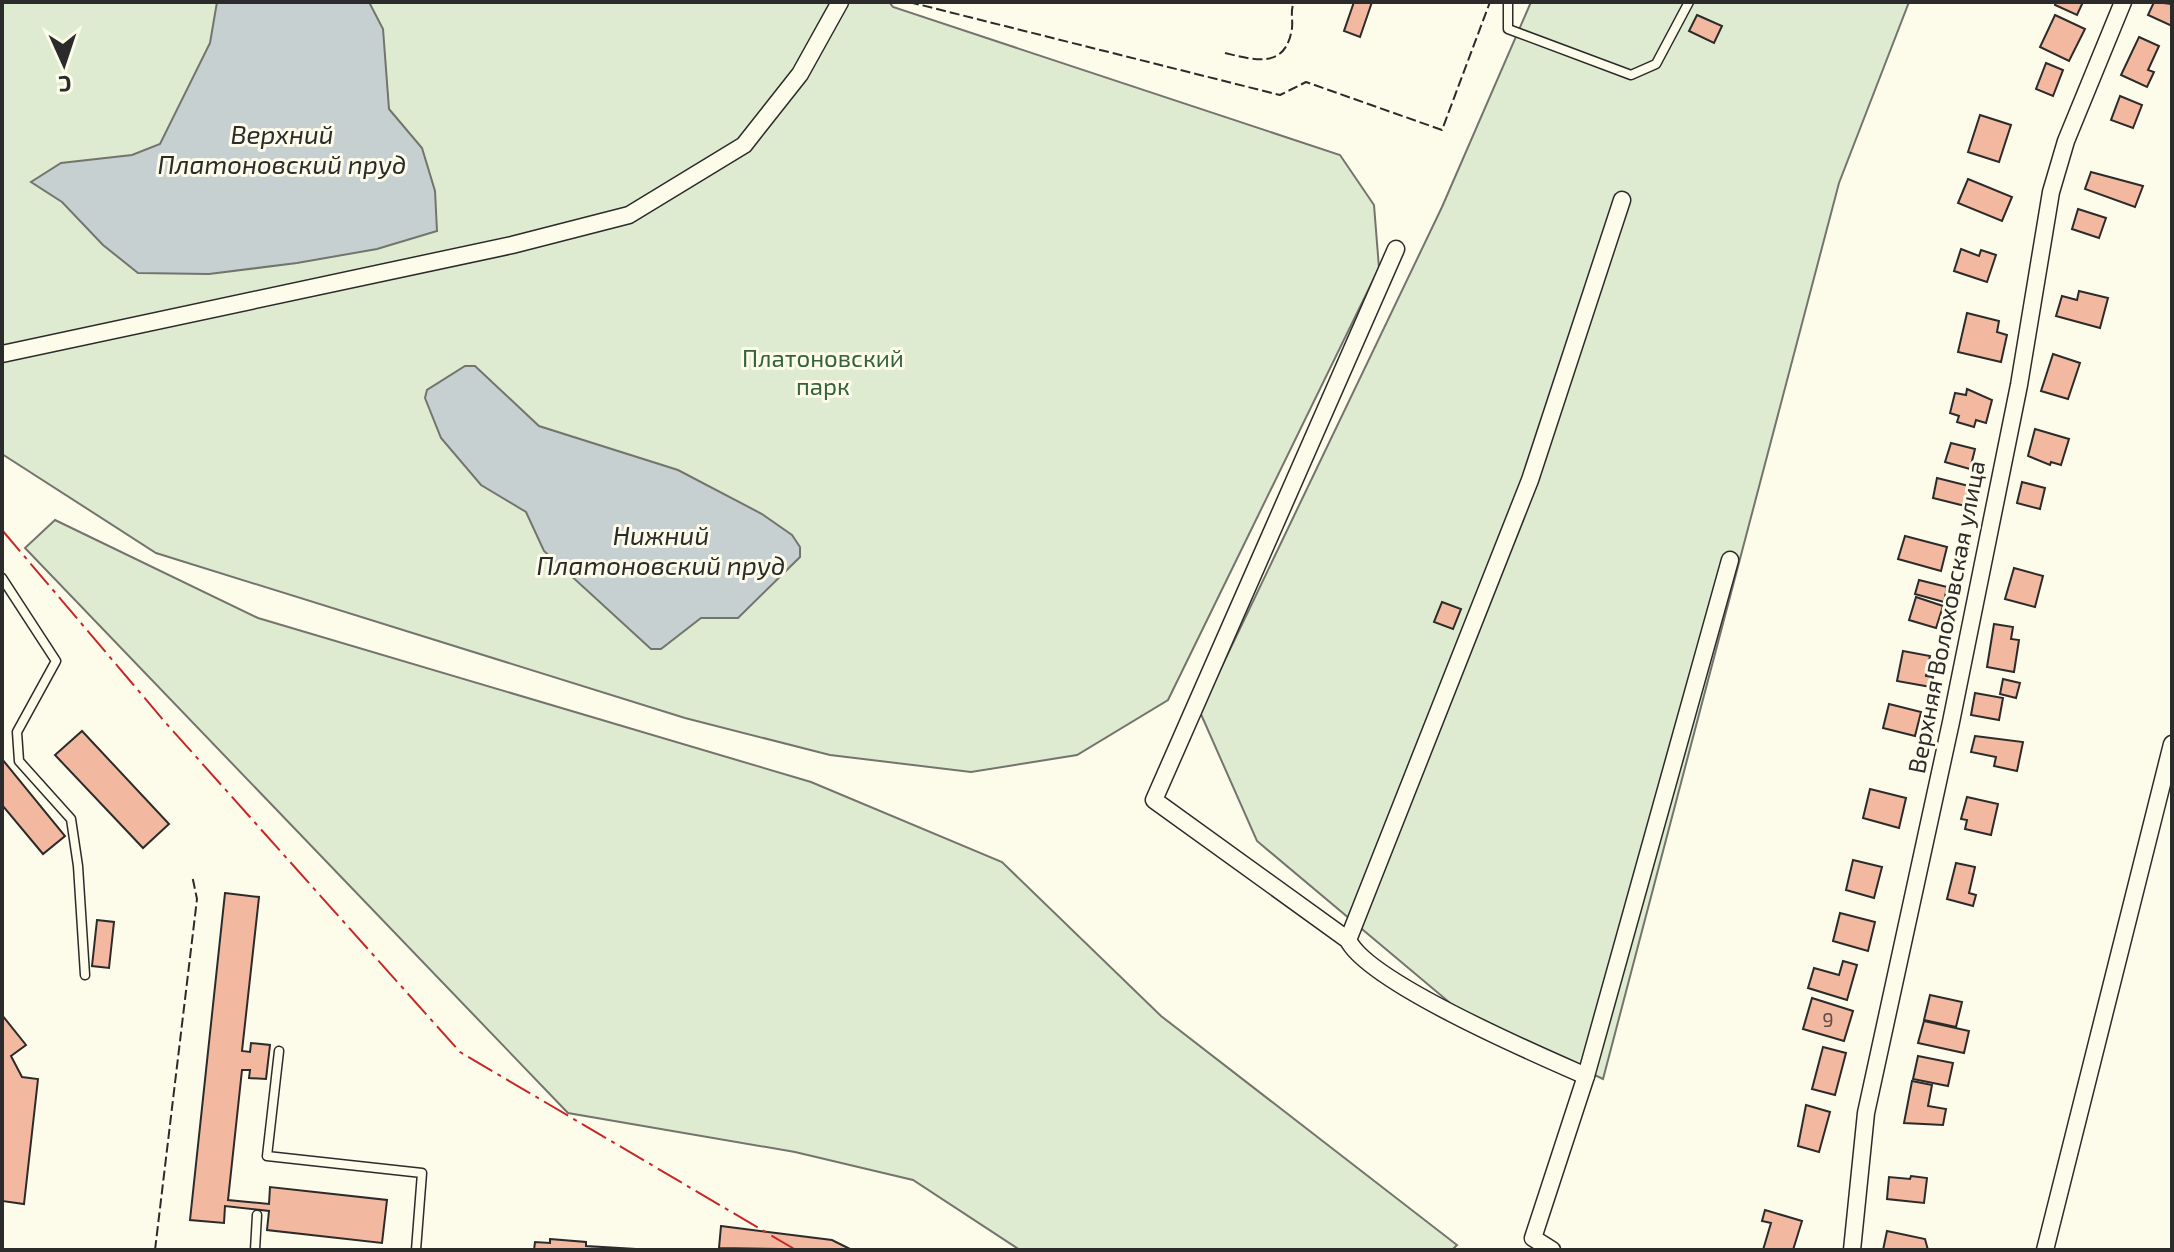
<svg xmlns="http://www.w3.org/2000/svg" width="2174" height="1252" font-family="'Exo 2',sans-serif">
  <rect width="100%" height="100%" fill="#fdfbea"/>
  <g fill="#deebd1" stroke="#74746e" stroke-width="2">
    <polygon points="2,2 889,2 893,7 1340,155 1374,205 1379,268 1168,700 1077,755 971,772 830,755 685,718 156,553 2,454"/>
    <polygon points="1531,2 1909,2 1839,183 1603,1079 1456,1008 1257,841 1200,712 1442,207"/>
    <polygon points="55,520 258,618 811,782 1002,862 1161,1016 1457,1245 1452,1250 1020,1250 913,1180 795,1152 568,1113 25,548"/>
  </g>
  <g fill="#c7d0d0" stroke="#74746e" stroke-width="2">
    <polygon points="217,2 369,2 383,29 389,109 422,148 435,191 437,231 377,249 297,263 209,274 138,273 103,245 62,202 31,182 61,163 132,155 160,144 210,43"/>
    <polygon points="465,366 475,366 539,426 678,470 762,514 792,535 800,547 800,557 738,618 701,618 661,649 651,649 544,551 526,512 481,485 441,438 425,398 427,390"/>
  </g>
  <g fill="#f2b8a0" stroke="#2b2b2b" stroke-width="2">
    <polygon points="1354,2 1372,2 1360,37 1344,31"/>
    <polygon points="2056,2 2083,2 2077,15 2055,5"/>
    <polygon points="2154,2 2172,4 2172,26 2148,15"/>
    <polygon points="1697,15 1722,26 1714,43 1689,31"/>
    <polygon points="2055,15 2085,29 2069,61 2040,47"/>
    <polygon points="2139,37 2159,46 2148,70 2154,72 2147,87 2121,75"/>
    <polygon points="2046,63 2063,70 2053,96 2036,89"/>
    <polygon points="2120,96 2142,105 2133,128 2111,120"/>
    <polygon points="1980,115 2011,125 1999,162 1968,152"/>
    <polygon points="2091,172 2143,186 2135,207 2085,189"/>
    <polygon points="1968,179 2012,197 2002,221 1958,203"/>
    <polygon points="2078,209 2106,218 2099,238 2072,229"/>
    <polygon points="1961,249 1979,256 1981,250 1996,255 1987,282 1954,271"/>
    <polygon points="2079,291 2108,298 2100,328 2056,316 2062,296 2077,300"/>
    <polygon points="1967,313 1999,321 1997,332 2007,335 2001,362 1958,352"/>
    <polygon points="2053,354 2080,363 2068,399 2041,391"/>
    <polygon points="1967,389 1992,400 1986,423 1976,420 1974,427 1957,422 1959,416 1950,413 1955,393 1966,395"/>
    <polygon points="2035,429 2069,439 2061,465 2051,462 2050,465 2028,456"/>
    <polygon points="1951,443 1975,449 1970,469 1945,462"/>
    <polygon points="1937,478 1969,486 1965,506 1933,498"/>
    <polygon points="2022,482 2045,488 2040,509 2017,503"/>
    <polygon points="1905,536 1947,547 1941,571 1898,559"/>
    <polygon points="2014,568 2043,576 2035,607 2005,599"/>
    <polygon points="1919,580 1947,587 1944,602 1915,594"/>
    <polygon points="1916,597 1943,606 1936,628 1909,620"/>
    <polygon points="1442,602 1461,609 1453,629 1434,622"/>
    <polygon points="1994,624 2013,627 2011,639 2019,640 2014,672 1987,667"/>
    <polygon points="1903,651 1930,656 1926,676 1933,677 1931,687 1897,681"/>
    <polygon points="2003,679 2020,683 2016,698 2000,694"/>
    <polygon points="1975,693 2003,698 1999,720 1971,715"/>
    <polygon points="1889,704 1921,712 1915,736 1883,728"/>
    <polygon points="82,731 169,824 143,848 55,755"/>
    <polygon points="1975,736 2023,742 2017,771 1994,766 1996,757 1971,752"/>
    <polygon points="2,759 65,836 43,854 2,805"/>
    <polygon points="1870,789 1906,798 1899,828 1863,818"/>
    <polygon points="1967,797 1998,804 1991,835 1965,829 1967,820 1961,819"/>
    <polygon points="1853,860 1882,867 1874,898 1846,890"/>
    <polygon points="1956,863 1975,867 1969,893 1976,895 1973,906 1947,899"/>
    <polygon points="225,893 259,897 242,1051 250,1052 251,1043 270,1045 266,1079 249,1078 250,1070 242,1070 228,1200 269,1204 270,1187 387,1200 382,1243 267,1230 269,1211 225,1206 224,1223 190,1220"/>
    <polygon points="1840,913 1875,922 1868,951 1833,941"/>
    <polygon points="97,920 114,922 109,968 92,966"/>
    <polygon points="1843,961 1857,965 1847,1000 1808,988 1814,968 1839,975"/>
    <polygon points="1930,995 1962,1002 1956,1027 1924,1020"/>
    <polygon points="1812,998 1853,1011 1844,1041 1803,1029"/>
    <polygon points="2,1015 26,1045 11,1056 22,1077 38,1079 24,1204 2,1201"/>
    <polygon points="1924,1021 1969,1031 1964,1053 1918,1043"/>
    <polygon points="1823,1047 1846,1053 1835,1095 1812,1089"/>
    <polygon points="1918,1056 1953,1063 1948,1086 1913,1079"/>
    <polygon points="1912,1081 1932,1085 1928,1106 1946,1109 1943,1125 1904,1123"/>
    <polygon points="1806,1105 1830,1112 1819,1152 1798,1146"/>
    <polygon points="1911,1176 1927,1178 1924,1203 1887,1199 1889,1177 1910,1179"/>
    <polygon points="1765,1210 1802,1221 1793,1250 1763,1250 1771,1223 1762,1221"/>
    <polygon points="721,1226 832,1240 852,1250 719,1248"/>
    <polygon points="1887,1231 1925,1239 1928,1250 1883,1250"/>
    <polygon points="550,1239 586,1242 586,1246 653,1250 534,1250 535,1242 550,1243"/>
  </g>
  <g fill="none" stroke-linecap="round" stroke-linejoin="round">
    <g stroke="#2b2b2b" stroke-width="11">
      <g id="lane">
        <polyline points="1508,2 1508,29 1631,75 1656,64 1689,2"/>
        <polyline points="2,578 56,661 17,732 19,761 71,819 78,866 85,975"/>
        <polyline points="279,1051 267,1156 422,1173 416,1250"/>
        <polyline points="255,1250 257,1215"/>
      </g>
    </g>
    <g stroke="#2b2b2b" stroke-width="19">
      <g id="street">
        <path d="M 1396,249 L 1154,800 L 1348,940 C 1368,982 1538,1055 1586,1076"/>
        <polyline points="2,354 512,245 629,215 744,145 800,74 840,2"/>
        <polyline points="1348,940 1530,480 1622,200"/>
        <polyline points="1552,1250 1533,1238 1586,1076 1730,560"/>
        <polyline points="1852,1250 1866,1113 1951,722 2019,385 2051,192 2066,141 2123,2"/>
        <polyline points="2045,1250 2172,744"/>
      </g>
    </g>
    <use href="#lane" stroke="#fdfbea" stroke-width="8"/>
    <use href="#street" stroke="#fdfbea" stroke-width="16"/>
    <g stroke="#2b2b2b" stroke-width="2" stroke-dasharray="10 4" stroke-linecap="butt">
      <polyline points="909,2 1280,95 1306,82 1442,130 1490,2"/>
      <path d="M 1225,53 C 1254,60 1286,70 1292,28 C 1293,18 1290,12 1294,2"/>
      <polyline points="155,1250 197,899 192,875"/>
    </g>
    <polyline stroke="#c62828" stroke-width="2" stroke-dasharray="28 6 4 6" stroke-linecap="butt" points="2,530 165,722 460,1052 796,1250"/>
  </g>
  <g text-anchor="middle" stroke-width="6" stroke-linejoin="round" paint-order="stroke">
    <g font-size="20" fill="#5d4e48">
      <text x="1828" y="1027">9</text>
    </g>
    <g font-size="24" fill="#34623c" stroke="#fdfbea">
      <text x="823" y="367">Платоновский<tspan x="823" dy="28">парк</tspan></text>
    </g>
    <g font-size="24" fill="#2b2b2b" stroke="#fdfbea">
      <text transform="translate(1947 617) rotate(-79)" y="8">Верхняя Волоховская улица</text>
    </g>
    <g font-size="26" font-style="italic" fill="#2b2b2b" stroke="#fdfbea">
      <text x="282" y="144">Верхний<tspan x="282" dy="30">Платоновский пруд</tspan></text>
      <text x="661" y="545">Нижний<tspan x="661" dy="30">Платоновский пруд</tspan></text>
    </g>
  </g>
  <rect width="2174" height="1252" fill="none" stroke="#2b2b2b" stroke-width="8"/>
  <g transform="translate(64 64) rotate(177)" stroke="#fdfbea" stroke-width="6" paint-order="stroke">
  <path d="M0-6L14 30L0 20L-14 30Z" fill="#2b2b2b"/>
  <text y="-12" font-size="22" font-weight="bold" text-anchor="middle" fill="#2b2b2b">С</text>
  </g>
</svg>
